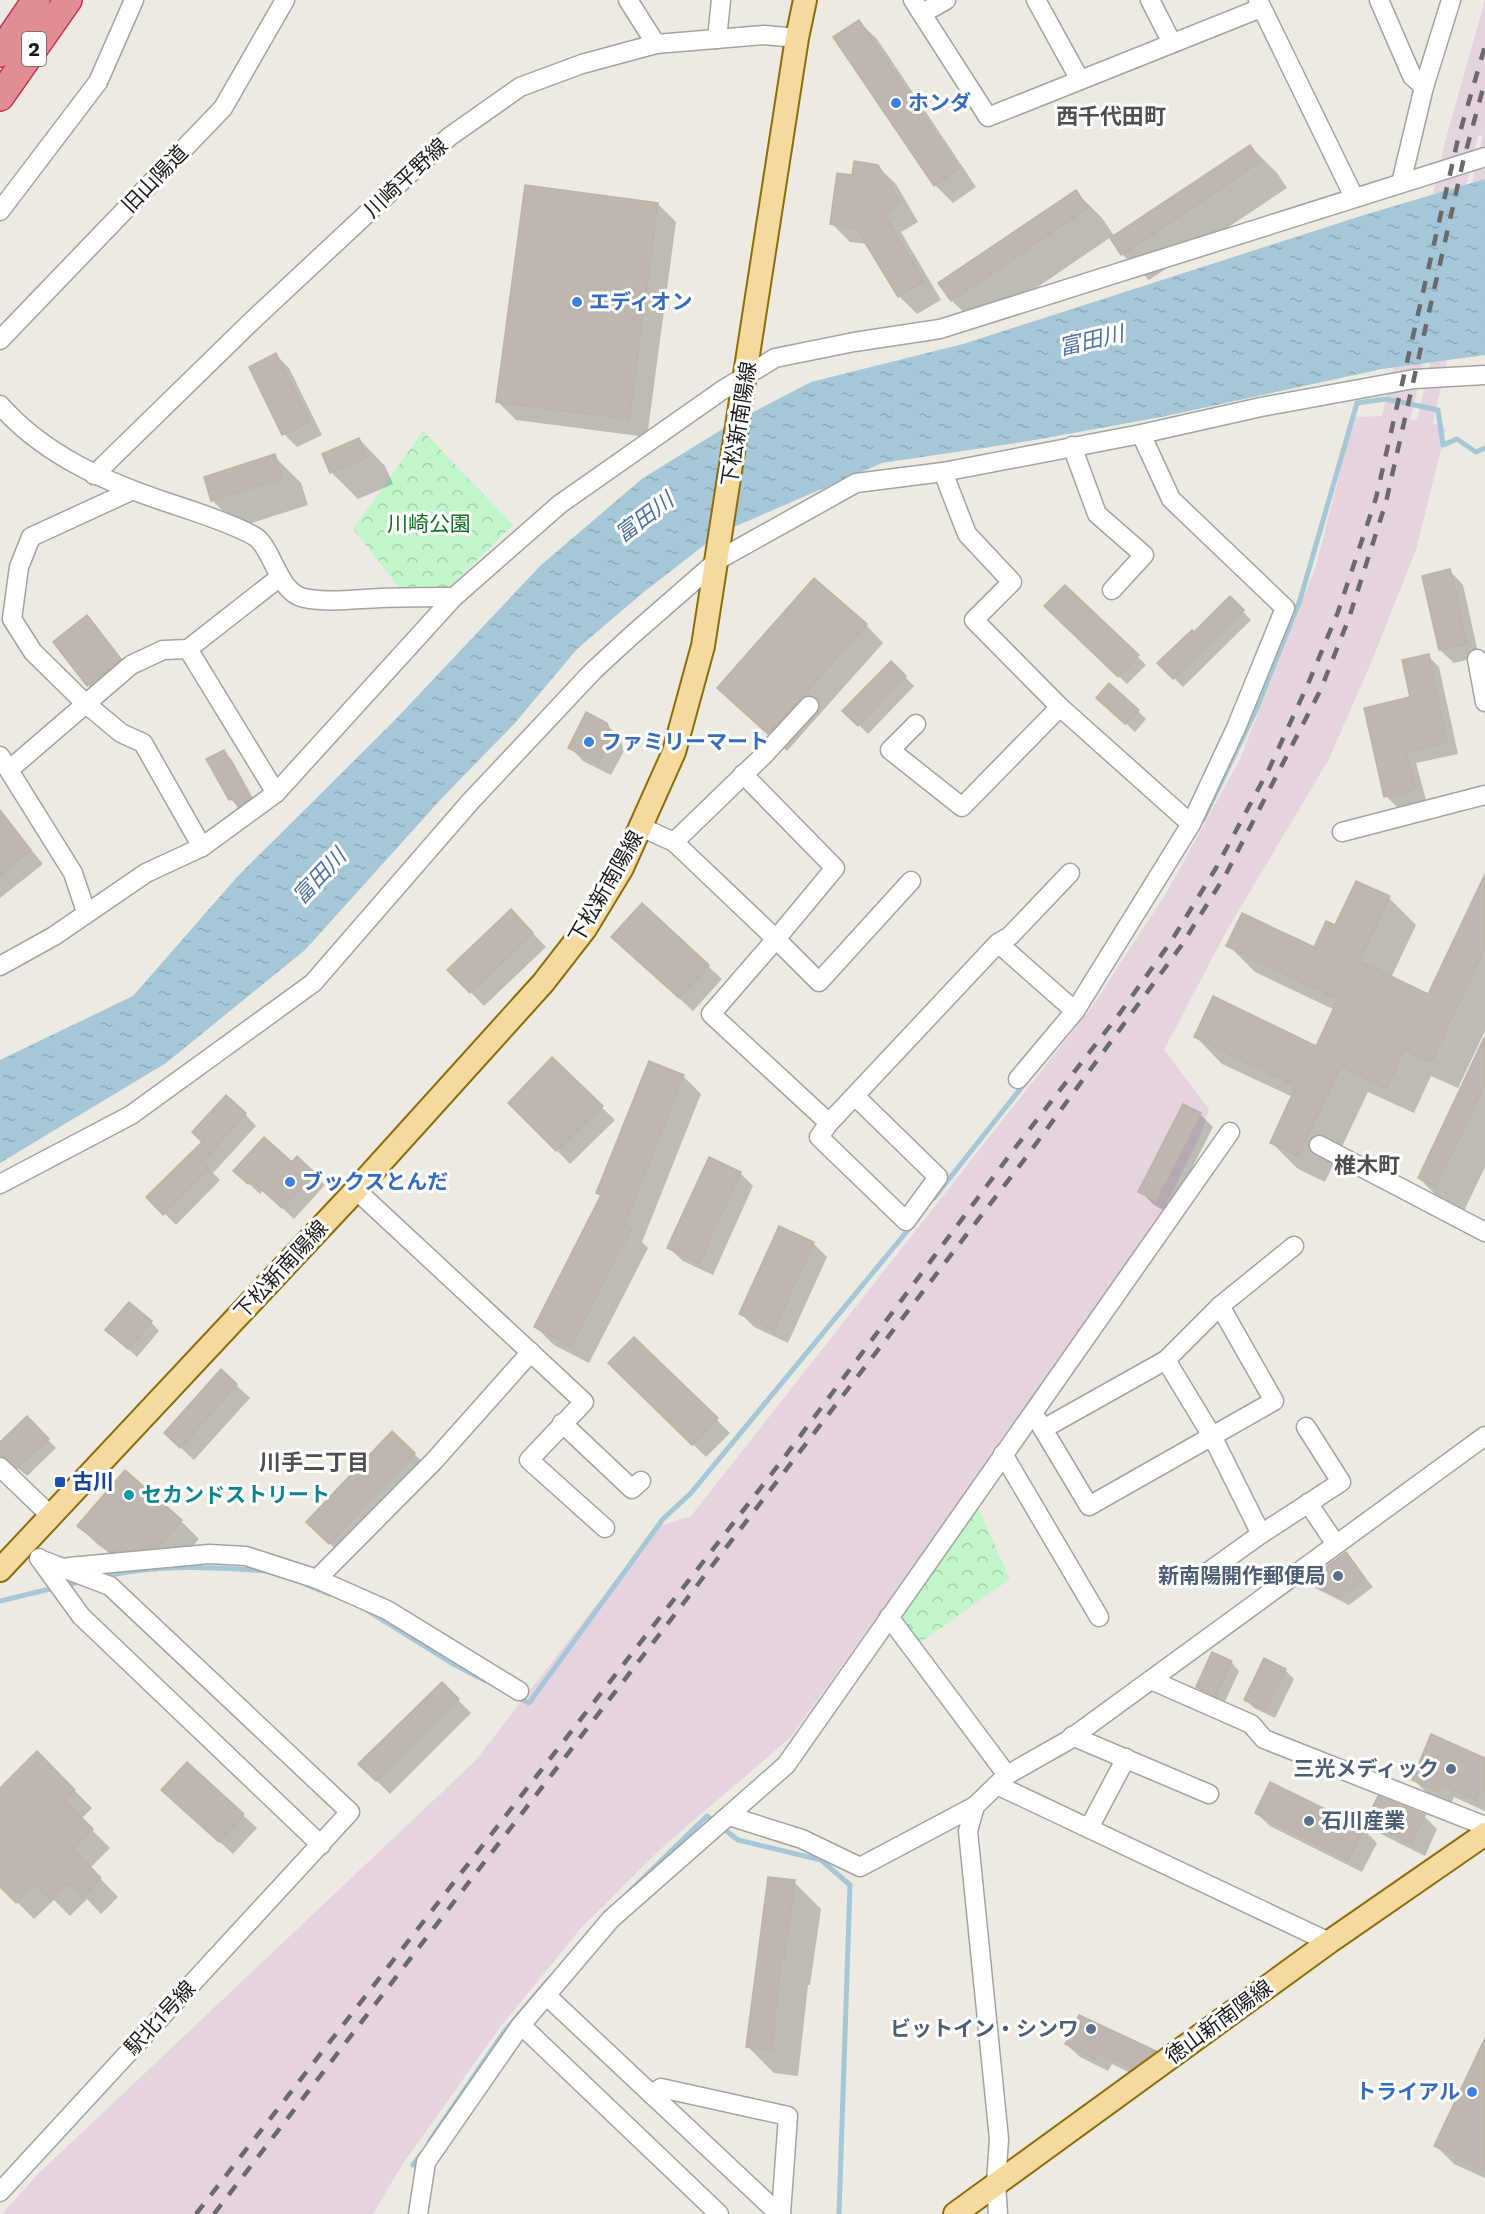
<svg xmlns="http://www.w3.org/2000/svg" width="1485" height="2214" font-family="'Work Sans','Noto Sans JP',sans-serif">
  <defs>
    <pattern id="park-crowns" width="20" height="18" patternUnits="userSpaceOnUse" patternTransform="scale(1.5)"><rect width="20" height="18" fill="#c1f5ca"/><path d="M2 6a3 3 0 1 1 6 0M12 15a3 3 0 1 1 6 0" fill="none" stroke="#a5d1ad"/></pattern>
    <pattern id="water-ripples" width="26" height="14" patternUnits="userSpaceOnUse" patternTransform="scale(1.5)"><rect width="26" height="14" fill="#a5c7d8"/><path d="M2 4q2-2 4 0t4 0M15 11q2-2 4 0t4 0" fill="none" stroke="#8daab9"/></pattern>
  </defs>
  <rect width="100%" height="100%" fill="#edeae2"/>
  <path fill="#e5d4e0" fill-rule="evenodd" d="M 1485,0 L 1485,195 L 1433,423 L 1446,429 L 1416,550 L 1373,658 L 1329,759 L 1226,932 L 1164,1050 L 1209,1109 L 1201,1134 L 1151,1235 L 790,1738 L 666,1844 L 582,1927 L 501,2026 L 402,2165 L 373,2214 L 2,2214 L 37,2175 L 475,1761 L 657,1527 L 691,1516 L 1094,1004 L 1168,890 L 1240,759 L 1316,566 L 1354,417 L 1382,416 L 1445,142 ZM 1483,135 L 1417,420 L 1410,420 L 1478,136 Z"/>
  <g fill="url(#park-crowns)">
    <polygon points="423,431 513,525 449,587 402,591 353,529"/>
    <polygon points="977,1506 1010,1579 917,1645 896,1616"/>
  </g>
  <polygon fill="url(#water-ripples)" points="1485,179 1485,355 1382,369 1161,417 1029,441 882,463 720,533 645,591 577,649 515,723 442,798 305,950 166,1063 0,1163 0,1060 133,996 237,877 393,722 541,565 643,478 734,422 811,382 963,344 1364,215"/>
  <g fill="#0003">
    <polygon points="859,22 877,39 976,187 953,203 935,185"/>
    <polygon points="1250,146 1277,173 1287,188 1149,280 1122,254 1111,237 979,327 952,301 941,284 1076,192 1102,218 1115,237"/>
    <polygon points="877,166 896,184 918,222 901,232 941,300 917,314 899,296 868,244 850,242 832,224 853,177"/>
    <polygon points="658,204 676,222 647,437 516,420 498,402"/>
    <polygon points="276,355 289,368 322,435 297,447 284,434"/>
    <polygon points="359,439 385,466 393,484 358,499 331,472"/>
    <polygon points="274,456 301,483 308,505 239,527 212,500"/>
    <polygon points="1450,571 1463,585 1479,657 1454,663 1440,650"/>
    <polygon points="1065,587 1146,665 1127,684 1046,606"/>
    <polygon points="1230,598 1251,620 1183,687 1159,663 1194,634"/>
    <polygon points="87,617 133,673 102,698 88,685"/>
    <polygon points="866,625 883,643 787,751 719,688"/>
    <polygon points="1428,656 1439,667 1458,754 1416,763 1426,800 1397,807 1386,796"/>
    <polygon points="891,663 914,686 868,734 845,711"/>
    <polygon points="1107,706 1138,711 1146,719 1135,732"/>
    <polygon points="606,724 620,738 624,751 611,775 583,761 570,747"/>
    <polygon points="223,751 232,760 258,807 248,814 230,799"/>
    <polygon points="4,817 43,864 0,898 0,820"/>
    <polygon points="1389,898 1416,925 1391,978 1429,996 1485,899 1485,1031 1458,1088 1431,1076 1414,1113 1368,1092 1325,1182 1298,1169 1271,1142 1293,1097 1222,1064 1196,1037 1317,1048 1335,1010 1255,972 1228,945 1314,949 1336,927"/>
    <polygon points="642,905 722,979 693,1011 627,950"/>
    <polygon points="524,924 546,947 484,1006 449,970"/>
    <polygon points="1485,1045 1485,1167 1463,1213 1446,1205 1419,1178"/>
    <polygon points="552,1059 615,1120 570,1164 511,1103"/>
    <polygon points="683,1076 701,1094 642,1242 648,1248 589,1363 554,1345 536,1327 602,1197 598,1193"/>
    <polygon points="245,1114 256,1126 213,1173 220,1180 176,1225 148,1197"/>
    <polygon points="1200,1114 1213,1127 1169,1213 1154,1205 1140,1191"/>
    <polygon points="292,1164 314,1174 325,1185 294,1219 263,1190 260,1194 235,1171"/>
    <polygon points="740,1173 753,1186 713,1275 683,1261 669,1248"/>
    <polygon points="780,1228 814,1244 827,1257 788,1343 754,1327 741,1314"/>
    <polygon points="151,1322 159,1331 137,1357 116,1338"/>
    <polygon points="634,1339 730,1433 706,1457 611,1363"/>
    <polygon points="221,1371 250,1398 194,1460 179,1446"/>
    <polygon points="27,1418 56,1448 27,1476 0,1453 0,1444"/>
    <polygon points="392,1433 428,1467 343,1556 321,1535"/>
    <polygon points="181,1521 199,1539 177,1565 131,1569 97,1544 79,1526"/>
    <polygon points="1346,1554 1373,1587 1349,1605 1317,1589 1309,1581"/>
    <polygon points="1265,1660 1286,1671 1294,1679 1275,1718 1254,1708 1246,1700"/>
    <polygon points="1231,1662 1239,1671 1224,1704 1206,1696 1197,1687"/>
    <polygon points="442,1684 471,1713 390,1794 360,1764"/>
    <polygon points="37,1753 92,1808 81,1819 110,1848 90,1868 118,1897 101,1914 87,1899 70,1916 54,1900 34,1919 0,1885 0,1790"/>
    <polygon points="1485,1759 1485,1811 1454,1797 1451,1803 1427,1793 1413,1779"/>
    <polygon points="187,1764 257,1828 233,1854 177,1803"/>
    <polygon points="1256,1813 1363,1829 1377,1843 1362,1872 1270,1826"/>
    <polygon points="1424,1816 1437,1829 1425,1856 1381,1834 1368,1821"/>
    <polygon points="794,1882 821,1909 810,1985 808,1985 798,2076 774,2073 747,2046"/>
    <polygon points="1079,2017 1155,2053 1168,2065 1147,2081 1112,2064 1108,2071 1080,2057 1066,2044"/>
    <polygon points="1485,2041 1485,2178 1454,2164 1436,2146"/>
  </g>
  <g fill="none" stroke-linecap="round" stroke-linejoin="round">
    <g stroke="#a5c7d8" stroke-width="5">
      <polyline points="1203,820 1257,708 1300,600 1357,403 1386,399 1438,410 1443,445 1457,439 1476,452 1485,448"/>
      <polyline points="934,1198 1025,1083"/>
      <path d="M 101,1577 C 157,1564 211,1567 267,1571"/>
      <polyline points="307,1585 329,1594"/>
      <polyline points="0,1601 83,1581"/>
      <polyline points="368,1611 453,1664 486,1681"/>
      <polyline points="515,1696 529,1703 663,1519 691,1493 913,1224"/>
      <polyline points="627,1894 707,1816 738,1840 821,1860 850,1885 839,2214"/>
      <polyline points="429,2142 504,2032 548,1980"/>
      <polyline points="413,2165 421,2154"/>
    </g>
  </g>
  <g fill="#bdb7af" stroke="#bdb3a6" stroke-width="1.5">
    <polygon points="859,20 959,168 934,186 833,37"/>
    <polygon points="1250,145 1261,161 1121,255 1110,238"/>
    <polygon points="854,161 878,165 901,203 884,214 924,281 898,297 856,228 830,224 837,173 852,175"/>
    <polygon points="525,185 658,203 629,419 496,402"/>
    <polygon points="1076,190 1088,208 951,301 938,283"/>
    <polygon points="276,353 310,421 282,435 249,367"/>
    <polygon points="359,438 367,457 330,473 322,454"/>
    <polygon points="275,454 282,478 211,501 204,477"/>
    <polygon points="1450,569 1467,644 1439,650 1422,576"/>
    <polygon points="814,578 867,624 768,734 717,688"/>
    <polygon points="1065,585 1139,655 1118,677 1044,606"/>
    <polygon points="1230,596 1244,610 1173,679 1157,663 1192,630 1194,632"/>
    <polygon points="87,615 121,659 87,686 53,642"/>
    <polygon points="1429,654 1447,743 1406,752 1416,789 1384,797 1364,708 1410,697 1402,660"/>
    <polygon points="891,661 906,676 858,726 842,711"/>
    <polygon points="1109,683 1139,710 1125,724 1096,698"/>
    <polygon points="586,712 607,723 611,736 598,763 568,748"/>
    <polygon points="224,750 250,798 238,807 233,798 229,800 206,759"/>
    <polygon points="0,810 31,850 0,874"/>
    <polygon points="1485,874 1485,948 1431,1062 1404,1050 1386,1088 1341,1066 1298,1156 1270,1143 1296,1086 1194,1037 1213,996 1316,1046 1338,999 1226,946 1242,913 1314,947 1326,921 1335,925 1356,881 1390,896 1359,961 1428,994"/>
    <polygon points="642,903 709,965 679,998 611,937"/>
    <polygon points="511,909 533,933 470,993 447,970"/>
    <polygon points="1485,1036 1485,1084 1436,1187 1418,1178"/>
    <polygon points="552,1057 603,1106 556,1151 508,1103"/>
    <polygon points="649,1061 684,1075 624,1225 631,1229 571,1346 534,1327 601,1195 596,1193"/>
    <polygon points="226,1095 246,1113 203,1161 210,1168 163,1215 146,1197 202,1142 192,1132"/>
    <polygon points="1183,1104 1201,1113 1156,1201 1138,1192"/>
    <polygon points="264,1137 292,1162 297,1156 315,1173 282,1208 251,1180 248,1184 233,1171"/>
    <polygon points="709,1157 741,1172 699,1263 667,1248"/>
    <polygon points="779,1226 814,1242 774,1330 739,1314"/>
    <polygon points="129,1302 152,1321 128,1349 105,1330"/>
    <polygon points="634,1337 718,1418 692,1445 608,1363"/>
    <polygon points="221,1369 237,1384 180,1448 164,1433"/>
    <polygon points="27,1416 49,1439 17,1468 0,1456 0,1442"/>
    <polygon points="392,1431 415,1453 329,1544 306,1522"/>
    <polygon points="125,1470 182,1520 158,1547 111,1552 77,1526"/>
    <polygon points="1346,1552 1365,1578 1339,1597 1306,1581"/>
    <polygon points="1212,1652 1232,1661 1215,1696 1196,1687"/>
    <polygon points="1264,1658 1286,1669 1266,1711 1244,1700"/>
    <polygon points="442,1682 459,1699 376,1781 358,1764"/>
    <polygon points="1431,1734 1485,1758 1485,1792 1480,1790 1476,1800 1441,1785 1438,1791 1412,1780"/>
    <polygon points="37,1751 75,1790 64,1800 93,1829 73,1849 101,1878 82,1897 68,1883 51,1900 35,1883 16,1903 0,1887 0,1788"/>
    <polygon points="187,1762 244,1814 219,1842 161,1790"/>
    <polygon points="1270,1782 1364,1828 1348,1860 1255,1813"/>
    <polygon points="1378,1796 1425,1815 1411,1843 1366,1821"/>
    <polygon points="768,1877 795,1880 784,1959 781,1958 772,2049 746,2047"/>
    <polygon points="1079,2015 1156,2051 1133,2068 1098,2052 1095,2059 1065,2044"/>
    <polygon points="1485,2038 1485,2170 1434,2146"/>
  </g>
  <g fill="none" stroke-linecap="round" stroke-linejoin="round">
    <g stroke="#a3a3a3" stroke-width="21">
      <g id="minor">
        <polyline points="628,0 656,44"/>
        <polyline points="913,0 988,117 1261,8"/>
        <polyline points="1036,0 1080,80"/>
        <polyline points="1150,0 1172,43"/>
        <polyline points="1258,0 1354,197"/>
        <polyline points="1379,0 1412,76 1424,87"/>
        <polyline points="923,13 946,0"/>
        <polyline points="717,39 721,0"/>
        <polyline points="1401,183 1424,87 1451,0"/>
        <polyline points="0,211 98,82 134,0"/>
        <polyline points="0,340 223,108 285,0"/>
        <path d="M 0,405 C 45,456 108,483 172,504 C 193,511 240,526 257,538 C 273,551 279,593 304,598 C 330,603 355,599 381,598 C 406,597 430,597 454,597"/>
        <polyline points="1072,446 1097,514 1144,555 1112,590"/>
        <polyline points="943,472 967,534 1012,582 974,620 1060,707 1191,824"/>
        <polyline points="94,475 254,319 449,137 520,87 582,64 656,44 764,35 797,38"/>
        <polyline points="131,491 31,537 19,567 12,619 33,652 85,703 121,733 143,743 202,847"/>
        <polyline points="188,649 276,793"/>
        <polyline points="1477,659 1485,702"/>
        <polyline points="916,724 890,750 962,807 1060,707"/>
        <polyline points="0,756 73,873 86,912"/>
        <polyline points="10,769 131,665 163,650 188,649 280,577"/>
        <polyline points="743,774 835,868 776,939 819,982 911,881"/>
        <polyline points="641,827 674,842 776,939 711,1014 829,1123"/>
        <polyline points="1342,832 1485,795"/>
        <polyline points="674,842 764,755 809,706"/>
        <polyline points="998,943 1010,936 1070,873"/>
        <polyline points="0,966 54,936 146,873 202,847 276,793 454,597 560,504 721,391 775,358 854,342 940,329 1485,157"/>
        <polyline points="1018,1079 1075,1011"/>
        <polyline points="856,1097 938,1177 906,1221 819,1137 829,1123 998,943 1075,1011 1191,824 1236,728 1285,608 1171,499 1141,434"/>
        <polyline points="1319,1145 1485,1232"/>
        <polyline points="0,1184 131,1115 313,983 470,802 593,671 631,636 718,560 856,483 943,472 1141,434 1261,407 1414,379 1485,375"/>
        <polyline points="356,1190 584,1402 529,1460 605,1528"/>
        <polyline points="1166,1360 1220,1306 1294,1246"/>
        <polyline points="1037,1419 1089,1506 1274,1401 1220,1306"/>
        <polyline points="562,1423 632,1489 641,1481"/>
        <polyline points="1043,1429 1166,1360 1212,1436 1261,1534 1341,1482 1306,1427"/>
        <polyline points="1003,1454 1099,1617"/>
        <polyline points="0,1467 51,1516"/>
        <polyline points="1308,1503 1335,1543"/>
        <polyline points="39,1558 81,1616 321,1845"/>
        <polyline points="69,1567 209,1554 246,1556 317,1579 387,1610 519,1691"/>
        <polyline points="1208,1572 1261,1534"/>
        <polyline points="317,1579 434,1461 531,1352"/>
        <polyline points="889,1617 1007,1775"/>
        <polyline points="1151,1680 1251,1724 1264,1739 1485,1826"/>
        <polyline points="1072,1736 1209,1794"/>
        <polyline points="997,1785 1329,1942"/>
        <polyline points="729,1816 802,1839 860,1867 975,1806"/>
        <polyline points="1090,1826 1126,1758"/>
        <polyline points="547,1996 779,2214"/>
        <polyline points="521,2025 719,2214"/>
        <polyline points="651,2094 661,2088 788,2116 781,2214"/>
        <polyline points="0,2192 350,1812 110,1586 42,1560"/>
        <polyline points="418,2214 426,2162 521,2025 611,1919 786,1765 1230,1132"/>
        <polyline points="998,2214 996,2183 999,2139 968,1831 975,1806 1007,1775 1067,1741 1485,1436"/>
      </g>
    </g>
    <g stroke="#8b6d09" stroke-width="26">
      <g id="major">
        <polyline points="0,1570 356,1190 543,983 585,929 622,868 674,752 703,646 797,38 805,0"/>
        <polyline points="955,2214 1329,1942 1485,1834"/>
      </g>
    </g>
    <g stroke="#cb2e54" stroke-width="30">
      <g id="highway">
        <polyline points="0,53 36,0"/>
        <polyline points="0,97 68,0"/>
      </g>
    </g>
    <use href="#minor" stroke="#fff" stroke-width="18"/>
    <use href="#major" stroke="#f5d99e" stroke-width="22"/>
    <use href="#highway" stroke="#e08e94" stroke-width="27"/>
    <g stroke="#6a6a6a" stroke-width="4.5" stroke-dasharray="12 12" stroke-linecap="butt">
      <polyline points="196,2214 780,1463 1015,1148 1120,1013 1172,940 1216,868 1269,769 1308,684 1338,612 1376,498 1458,139 1485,46"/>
      <polyline points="214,2214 1027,1156 1181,946 1226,874 1321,689 1349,618 1386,502 1463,162 1485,81"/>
    </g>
  </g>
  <g fill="#3f7fe0" stroke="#fff" stroke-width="2">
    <circle cx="896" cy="103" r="6"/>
    <circle cx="577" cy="302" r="6"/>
    <circle cx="589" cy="742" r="6"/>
    <circle cx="290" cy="1182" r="6"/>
    <circle cx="1472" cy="2092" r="6"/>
  </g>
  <rect fill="#1a4fb4" stroke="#fff" stroke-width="2" x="54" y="1476" width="12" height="12" rx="3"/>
  <circle fill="#0f9aa8" stroke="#fff" stroke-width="2" cx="129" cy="1495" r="6"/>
  <g fill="#5c6f8a" stroke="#fff" stroke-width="2">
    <circle cx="1338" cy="1576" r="6"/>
    <circle cx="1451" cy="1769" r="6"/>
    <circle cx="1309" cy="1821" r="6"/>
    <circle cx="1091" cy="2029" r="6"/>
  </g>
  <g text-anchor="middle" stroke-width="6" stroke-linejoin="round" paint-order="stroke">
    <rect fill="#fff" stroke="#606060" stroke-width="1.5" x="22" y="32" width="24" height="34" rx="4.5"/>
    <g font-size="20" font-weight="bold" fill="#1c1c1c">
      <text x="34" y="56">2</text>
    </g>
    <g font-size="21" font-weight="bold" fill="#366cbe" stroke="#fff" text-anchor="start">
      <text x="908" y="110">ホンダ</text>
      <text x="589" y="309">エディオン</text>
      <text x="601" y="749">ファミリーマート</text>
      <text x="302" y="1189">ブックスとんだ</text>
      <text x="1460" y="2099" text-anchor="end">トライアル</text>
    </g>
    <g font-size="21" fill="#1c1c1c" stroke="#fff">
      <text transform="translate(406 178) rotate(-43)" y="7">川崎平野線</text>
      <text transform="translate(155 179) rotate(-46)" y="7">旧山陽道</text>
      <text transform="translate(739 424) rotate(-81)" y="7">下松新南陽線</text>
      <text transform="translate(606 887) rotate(-60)" y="7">下松新南陽線</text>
      <text transform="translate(281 1270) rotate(-47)" y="7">下松新南陽線</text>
      <text transform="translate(160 2018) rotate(-47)" y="7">駅北1号線</text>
      <text transform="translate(1219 2022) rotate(-36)" y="7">徳山新南陽線</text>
    </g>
    <g font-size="21" fill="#127224" stroke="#fff">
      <text x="429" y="531">川崎公園</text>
    </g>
    <g font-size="21" font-weight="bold" fill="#164399" stroke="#fff" text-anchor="start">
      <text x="72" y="1489">古川</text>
    </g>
    <g font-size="21" font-weight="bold" fill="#0d838f" stroke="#fff" text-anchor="start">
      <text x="141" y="1502">セカンドストリート</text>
    </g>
    <g font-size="21" font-weight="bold" fill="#4e5e75" stroke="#fff" text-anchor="end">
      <text x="1326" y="1583">新南陽開作郵便局</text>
      <text x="1439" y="1776">三光メディック</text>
      <text x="1321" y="1828" text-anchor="start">石川産業</text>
      <text x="1079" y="2036">ビットイン・シンワ</text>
    </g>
    <g font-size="22" font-weight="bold" fill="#4f4f4f" stroke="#fff">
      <text x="1111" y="124">西千代田町</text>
      <text x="1367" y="1173">椎木町</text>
      <text x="314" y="1470">川手二丁目</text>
    </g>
    <g font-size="22" font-style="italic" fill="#4f71a5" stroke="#fff">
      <text transform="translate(1091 340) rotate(-13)" y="8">富田川</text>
      <text transform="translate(644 517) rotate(-37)" y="8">富田川</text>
      <text transform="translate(319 876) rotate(-47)" y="8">富田川</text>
    </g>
  </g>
</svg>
